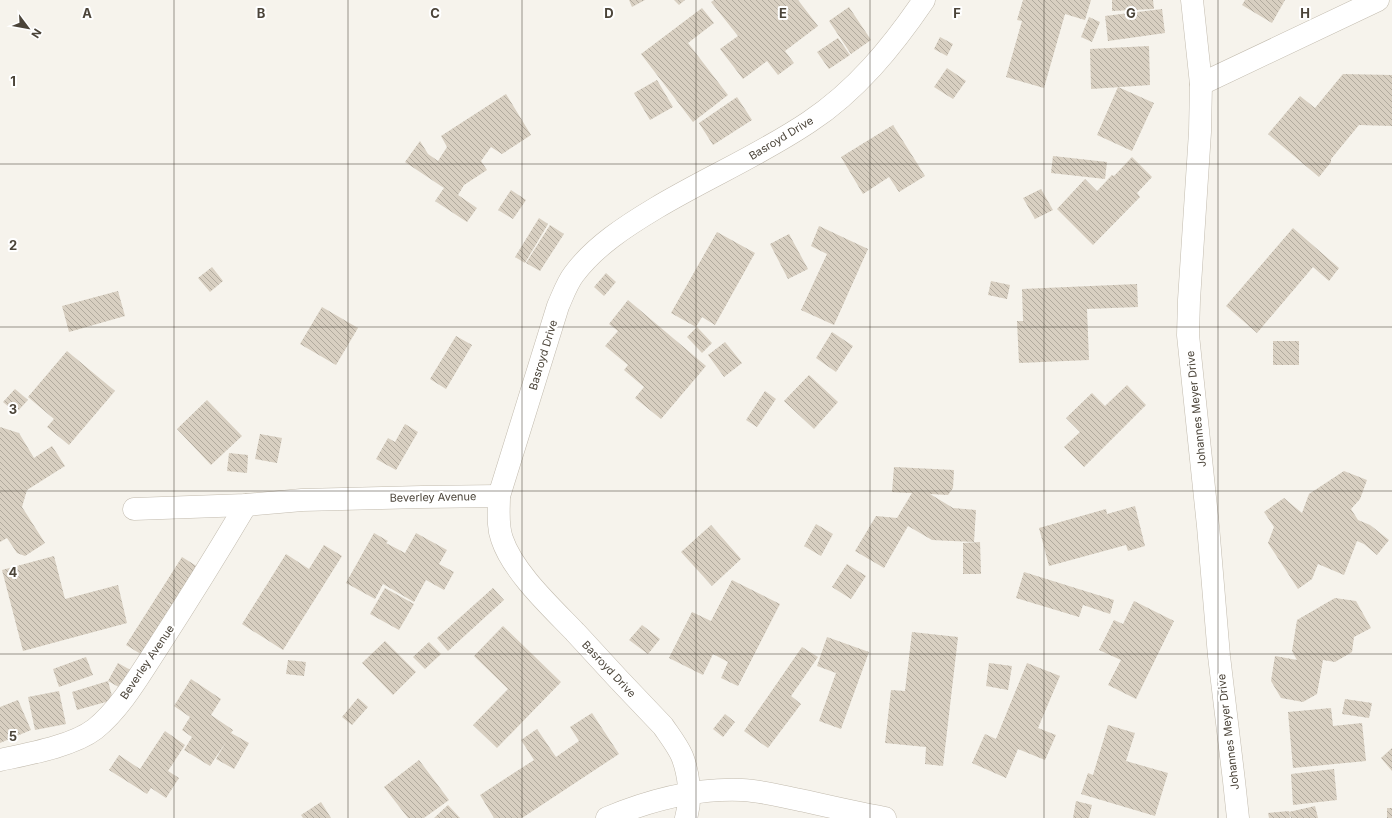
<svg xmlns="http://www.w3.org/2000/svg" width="1392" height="818" font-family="Inter,sans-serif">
  <defs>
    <pattern id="building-back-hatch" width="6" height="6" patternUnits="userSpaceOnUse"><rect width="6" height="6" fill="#d8cfc1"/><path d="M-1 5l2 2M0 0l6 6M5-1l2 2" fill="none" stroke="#b1aa9e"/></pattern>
  </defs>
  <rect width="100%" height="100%" fill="#f6f3ec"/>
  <g fill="url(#building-back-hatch)">
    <polygon points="629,0 645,0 632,7"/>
    <polygon points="674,0 685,0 679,5"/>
    <polygon points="714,0 798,0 818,26 785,51 794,63 778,75 767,61 743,79 720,49 738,36 711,2"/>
    <polygon points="1023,0 1091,0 1085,20 1065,14 1044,88 1006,77 1022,21 1017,20"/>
    <polygon points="1112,0 1153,0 1154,9 1112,11"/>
    <polygon points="1245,0 1285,0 1272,23 1242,5"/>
    <polygon points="849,7 871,40 851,54 829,21"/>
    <polygon points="702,8 714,23 688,43 728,95 693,122 641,54"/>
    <polygon points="1162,9 1165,33 1108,41 1105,16"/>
    <polygon points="1089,17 1100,22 1092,42 1081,37"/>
    <polygon points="940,37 953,44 947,56 934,49"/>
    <polygon points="838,38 850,55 829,69 817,52"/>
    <polygon points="1149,46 1150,85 1091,89 1090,49"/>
    <polygon points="947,68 966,81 953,99 934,87"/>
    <polygon points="1343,74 1392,75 1392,126 1359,125 1331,159 1331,162 1319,177 1268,134 1300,96 1315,108"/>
    <polygon points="657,80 673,107 650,120 634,93"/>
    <polygon points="1118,87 1154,103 1132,151 1097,135"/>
    <polygon points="506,94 531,135 502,154 491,147 481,161 487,170 464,185 458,195 477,208 467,222 435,201 444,188 405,162 420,141 428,154 438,161 447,147 441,136"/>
    <polygon points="737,97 752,120 713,145 699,123"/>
    <polygon points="893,125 925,176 899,192 889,177 863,194 841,157"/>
    <polygon points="1053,156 1107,162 1105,179 1051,173"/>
    <polygon points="1132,157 1152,177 1137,193 1140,197 1093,245 1057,209 1085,179 1097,191 1112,175 1114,176"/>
    <polygon points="1041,189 1053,210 1035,219 1023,198"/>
    <polygon points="511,190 526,200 513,219 498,210"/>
    <polygon points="539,218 548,224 525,263 515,257"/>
    <polygon points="550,225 564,234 540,271 526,263"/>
    <polygon points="819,226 868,249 834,325 801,310 827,254 811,246"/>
    <polygon points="1293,228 1339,268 1329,281 1313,267 1257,333 1226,306"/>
    <polygon points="717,232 755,253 715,325 702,317 696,327 671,313"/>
    <polygon points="789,234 808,269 788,279 770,244"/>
    <polygon points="212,267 223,281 210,292 198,278"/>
    <polygon points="606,273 616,282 604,296 594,287"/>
    <polygon points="991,281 1010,285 1007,299 988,295"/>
    <polygon points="1137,284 1138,307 1087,309 1089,360 1019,363 1017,321 1023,321 1022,289"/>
    <polygon points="118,291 125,316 69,332 62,306"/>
    <polygon points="628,300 706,366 661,419 635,398 644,387 624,370 628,365 605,346 618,331 609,324"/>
    <polygon points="322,307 358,328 336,365 300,344"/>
    <polygon points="697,327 712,343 702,353 687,337"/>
    <polygon points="832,332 853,346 836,372 816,358"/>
    <polygon points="456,336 472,345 446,389 430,379"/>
    <rect x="1273" y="341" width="26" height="24"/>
    <polygon points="725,342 742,363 724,377 708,355"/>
    <polygon points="67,351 115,391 69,445 47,427 54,419 28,397"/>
    <polygon points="809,375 838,402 814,429 784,401"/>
    <polygon points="1127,385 1146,405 1084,467 1064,447 1080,432 1066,418 1092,393 1105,406"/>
    <polygon points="15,389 28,400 16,413 3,402"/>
    <polygon points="765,391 776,399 757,427 746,420"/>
    <polygon points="207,400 242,436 211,465 177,429"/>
    <polygon points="405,424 418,432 396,470 376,459 388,438 395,442"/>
    <polygon points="0,427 19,433 34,458 52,446 65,466 27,490 22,507 45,543 25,556 17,553 7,538 0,542"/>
    <polygon points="260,434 282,438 277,463 255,459"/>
    <polygon points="229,453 248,455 247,473 227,471"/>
    <polygon points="894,467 954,470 953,488 948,495 930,494 953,508 976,510 974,542 932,540 908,526 884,568 855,551 876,516 897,518 912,493 892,492"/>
    <polygon points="1344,471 1367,480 1360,499 1351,509 1358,520 1370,525 1389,540 1377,555 1364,544 1357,541 1344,575 1318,564 1312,579 1298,589 1268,543 1274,527 1264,512 1284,498 1302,513 1309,494"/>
    <polygon points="1135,506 1145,546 1128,551 1126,545 1049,566 1039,528 1106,509 1107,514"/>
    <polygon points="816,524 833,534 821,556 804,546"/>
    <polygon points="711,525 741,559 712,586 681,552"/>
    <polygon points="374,533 388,541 386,543 405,553 416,533 447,550 439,564 454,572 444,590 426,580 414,602 383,584 375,599 346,583"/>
    <polygon points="980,542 981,574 963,574 963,543"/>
    <polygon points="324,545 342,556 283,650 242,624 286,554 309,569"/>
    <polygon points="54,556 65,599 118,585 127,623 23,651 2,570"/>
    <polygon points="182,557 198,567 174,606 163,600 174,607 144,656 126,645"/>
    <polygon points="847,564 866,576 851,599 832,587"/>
    <polygon points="1024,572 1114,600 1110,614 1083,605 1079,617 1016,598"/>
    <polygon points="732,580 780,604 738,686 721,678 728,662 713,654 703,675 669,658 692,612 711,621"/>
    <polygon points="385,588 414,604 399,630 370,614"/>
    <polygon points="493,588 504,600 448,651 437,638"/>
    <polygon points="1335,598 1356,601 1371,628 1354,637 1352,652 1335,662 1323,660 1317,694 1303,702 1281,698 1271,681 1275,656 1297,660 1292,651 1297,620"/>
    <polygon points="1134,601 1174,621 1136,699 1108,685 1121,660 1099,650 1114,620 1123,624"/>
    <polygon points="642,625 660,639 648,654 629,640"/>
    <polygon points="503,626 561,682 497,748 473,725 508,689 474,656"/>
    <polygon points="912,632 958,637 943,766 925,764 926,747 885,743 891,690 905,691"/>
    <polygon points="827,637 869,652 841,729 819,721 836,673 817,666"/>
    <polygon points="385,641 416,672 393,695 362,663"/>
    <polygon points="429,642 441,654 425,669 413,657"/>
    <polygon points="802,647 818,657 791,696 801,704 768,748 744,731"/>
    <polygon points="86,657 93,675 59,687 53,669"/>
    <polygon points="288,660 306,662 304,676 286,674"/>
    <polygon points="118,663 134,672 124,690 108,681"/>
    <polygon points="989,663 1012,666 1008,690 986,686"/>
    <polygon points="1027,663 1060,676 1038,728 1056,735 1045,760 1018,749 1006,778 972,763 985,734 996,739"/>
    <polygon points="191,679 221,699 211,715 233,730 231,733 249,743 234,769 216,759 226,742 210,766 184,750 192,737 182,730 190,717 174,706"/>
    <polygon points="108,681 113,700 77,710 72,692"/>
    <polygon points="59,691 66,724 35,730 28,697"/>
    <polygon points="358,698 368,707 352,725 342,717"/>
    <polygon points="1345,699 1372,703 1369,718 1342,714"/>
    <polygon points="18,700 31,730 0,743 0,707"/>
    <polygon points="1331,708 1333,726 1362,723 1366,761 1293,768 1288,712"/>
    <polygon points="592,713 619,754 522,818 494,818 480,795 534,760 521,740 537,729 556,757 579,741 570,727"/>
    <polygon points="725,714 735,722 723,737 713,729"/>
    <polygon points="1108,725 1135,733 1126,761 1168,773 1155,816 1081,794 1088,773 1093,775"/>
    <polygon points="165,731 185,745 168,771 179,778 166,798 151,788 147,794 109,770 119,755 140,769"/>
    <polygon points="1392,748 1392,771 1381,758"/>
    <polygon points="419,760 449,800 424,818 408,818 384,787"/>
    <polygon points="1334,769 1337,800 1293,805 1291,774"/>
    <polygon points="1076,801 1092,805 1089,818 1073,818"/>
    <polygon points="321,802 331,818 303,818 301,815"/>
    <polygon points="448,805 460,818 434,818"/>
    <polygon points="1315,806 1318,818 1291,818 1289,812"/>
    <rect x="1387" y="808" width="5" height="10"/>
    <polygon points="1289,811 1290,818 1269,818 1268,813"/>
  </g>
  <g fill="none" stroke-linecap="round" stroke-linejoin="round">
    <g stroke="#c2bbae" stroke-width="23">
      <g id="street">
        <polyline points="1192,0 1201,84 1200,132 1189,300 1188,335 1208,526 1219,656 1234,781 1238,818"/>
        <polyline points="1201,84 1378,0"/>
        <polyline points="134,509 246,505 302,500 422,497 499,496"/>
        <path d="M 0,760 C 28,754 73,746 95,729 C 120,709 139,676 156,650 C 187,602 217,554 246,505"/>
        <path d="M 607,818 C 650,800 695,788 742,790 C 763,791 784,797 805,801 C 831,807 858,813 885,818"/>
        <path d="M 686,818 C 692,798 689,774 682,756 C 677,745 669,735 663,726 C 633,695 604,664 575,632 C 551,607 513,572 502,539 C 497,525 499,511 499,496 L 558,306 C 563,295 567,283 574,274 C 595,246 626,226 656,208 C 706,178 760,155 809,122 C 856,91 892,47 924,0"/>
      </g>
    </g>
    <use href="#street" stroke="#fff" stroke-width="22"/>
  </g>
  <path fill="none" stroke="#4b4439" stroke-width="1" stroke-opacity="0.55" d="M 174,0 L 174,818M 348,0 L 348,818M 522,0 L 522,818M 696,0 L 696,818M 870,0 L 870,818M 1044,0 L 1044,818M 1218,0 L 1218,818M 0,164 L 1392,164M 0,327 L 1392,327M 0,491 L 1392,491M 0,654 L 1392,654"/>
  <g text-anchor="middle" stroke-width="4" stroke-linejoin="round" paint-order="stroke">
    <g font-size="11" fill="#4b4439" stroke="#fff">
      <text transform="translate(781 138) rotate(-31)" y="4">Basroyd Drive</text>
      <text transform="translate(543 355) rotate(-73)" y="4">Basroyd Drive</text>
      <text transform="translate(1196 409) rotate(-96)" y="4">Johannes Meyer Drive</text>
      <text transform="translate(433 497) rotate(-1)" y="4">Beverley Avenue</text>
      <text transform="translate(147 662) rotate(-56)" y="4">Beverley Avenue</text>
      <text transform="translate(609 669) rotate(47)" y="4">Basroyd Drive</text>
      <text transform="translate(1228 732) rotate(-97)" y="4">Johannes Meyer Drive</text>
    </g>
  </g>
  <g font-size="13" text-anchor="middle" font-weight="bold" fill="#4b4439" stroke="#fff" stroke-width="4" stroke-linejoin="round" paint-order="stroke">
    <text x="87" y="18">A</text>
    <text x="261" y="18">B</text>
    <text x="435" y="18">C</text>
    <text x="609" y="18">D</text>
    <text x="783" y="18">E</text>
    <text x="957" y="18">F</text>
    <text x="1131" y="18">G</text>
    <text x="1305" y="18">H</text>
    <text x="13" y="86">1</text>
    <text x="13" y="250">2</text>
    <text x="13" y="414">3</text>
    <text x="13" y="577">4</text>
    <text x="13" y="741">5</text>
  </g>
  <g transform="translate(28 28) rotate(122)" stroke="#ffffff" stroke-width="3" paint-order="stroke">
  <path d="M0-3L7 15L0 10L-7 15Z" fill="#4b4439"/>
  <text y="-6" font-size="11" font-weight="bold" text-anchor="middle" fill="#4b4439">N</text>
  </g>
</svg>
